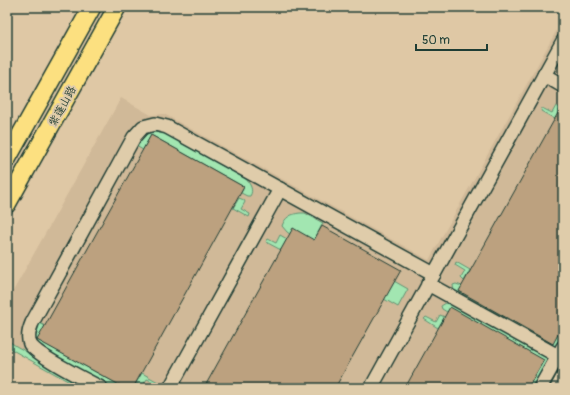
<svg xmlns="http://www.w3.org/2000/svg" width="570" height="395" font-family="Pangolin,'LXGW WenKai TC',sans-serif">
  <rect width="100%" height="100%" fill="#dfc8a5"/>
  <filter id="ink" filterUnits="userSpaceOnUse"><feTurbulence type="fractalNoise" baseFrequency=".025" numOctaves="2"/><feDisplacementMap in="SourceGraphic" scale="8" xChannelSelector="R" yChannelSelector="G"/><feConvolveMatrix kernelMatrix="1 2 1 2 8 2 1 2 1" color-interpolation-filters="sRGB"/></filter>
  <g filter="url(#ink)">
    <polygon fill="#d0b998" points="563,19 563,388 80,388 7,347 7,302 121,98 151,115 164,114 429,260"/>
    <g fill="#a2e6b1" stroke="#609272">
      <polygon points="556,106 561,108 555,119 541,111 542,108 552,113"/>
      <path d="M 152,132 L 163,133 L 246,179 C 250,184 254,190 250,196 L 247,196 L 241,193 L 244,187 L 151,135 L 143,150 L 136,146 C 140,138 144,135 152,132 Z"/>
      <polygon points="239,198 244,200 245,202 241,209 250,214 249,217 233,208"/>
      <path d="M 300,213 L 305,213 L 323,223 L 314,240 L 290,234 L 287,232 L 282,226 C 285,217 291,214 300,213 Z"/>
      <polygon points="280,235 287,239 281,250 266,242 268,239 276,243"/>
      <polygon points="456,262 470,270 464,281 461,278 465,271 455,265"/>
      <polygon points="394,281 408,289 398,307 384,299"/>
      <path d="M 456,284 L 462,286 L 459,292 L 552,343 L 563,325 C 563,335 563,344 552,347 L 454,293 L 453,285 Z"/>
      <polygon points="449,302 546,355 548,364 535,388 528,388 543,360 450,308 447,312 442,309 441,306 446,303"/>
      <polygon points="440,315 445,317 438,328 424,319 426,317 436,322"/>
      <polygon points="38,322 45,326 38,340 125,388 110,388 44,351 35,340 34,333"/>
      <polygon points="7,334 10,342 16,346 92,388 80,388 7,347"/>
      <polygon points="142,373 158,382 157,384 147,379 143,385 139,385 136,383"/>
    </g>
    <g fill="#bca17f" stroke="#1f3d34">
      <polygon points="563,104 563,325 553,344 459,291"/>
      <polygon points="151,135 244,187 133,388 125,388 37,340"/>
      <polygon points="322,226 401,270 335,388 204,388 293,228 314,240"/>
      <polygon points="450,307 544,360 528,388 405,388"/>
    </g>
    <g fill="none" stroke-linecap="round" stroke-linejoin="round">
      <g stroke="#1f3d34" stroke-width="16">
        <g id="minor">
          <polyline points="544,75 563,86"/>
          <polyline points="428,284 558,356"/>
          <path d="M 101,388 C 87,381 36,355 30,344 C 27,337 29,330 32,323 L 134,137 L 143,127 L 155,124 L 167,127 L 434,274"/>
          <polyline points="170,388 280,189"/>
          <polyline points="371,388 563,41"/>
          <polyline points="540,388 563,347"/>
          <polyline points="557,388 563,377"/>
        </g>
      </g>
      <g stroke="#1f3d34" stroke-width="20">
        <g id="major">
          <polyline points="7,159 92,7"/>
          <polyline points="7,204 117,7"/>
        </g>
      </g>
      <use href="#minor" stroke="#dfccaa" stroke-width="13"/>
      <use href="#major" stroke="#fce080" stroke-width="17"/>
    </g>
  </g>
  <g text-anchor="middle" stroke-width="4" stroke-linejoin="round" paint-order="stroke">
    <g font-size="11" fill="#1f3d34" stroke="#dfccaa">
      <text transform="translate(62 106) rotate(-61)" y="4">紫蓬山路</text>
    </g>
  </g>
  <rect width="570" height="395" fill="none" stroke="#dfccaa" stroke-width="24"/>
  <rect x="12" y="12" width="546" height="371" fill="none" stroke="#1f3d34" stroke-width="1.5" filter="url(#ink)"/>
  <path d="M416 44v6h71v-6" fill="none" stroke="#1f3d34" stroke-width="2"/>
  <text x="422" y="44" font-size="12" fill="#1f3d34" stroke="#dfccaa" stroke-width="3" paint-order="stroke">50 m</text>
</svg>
